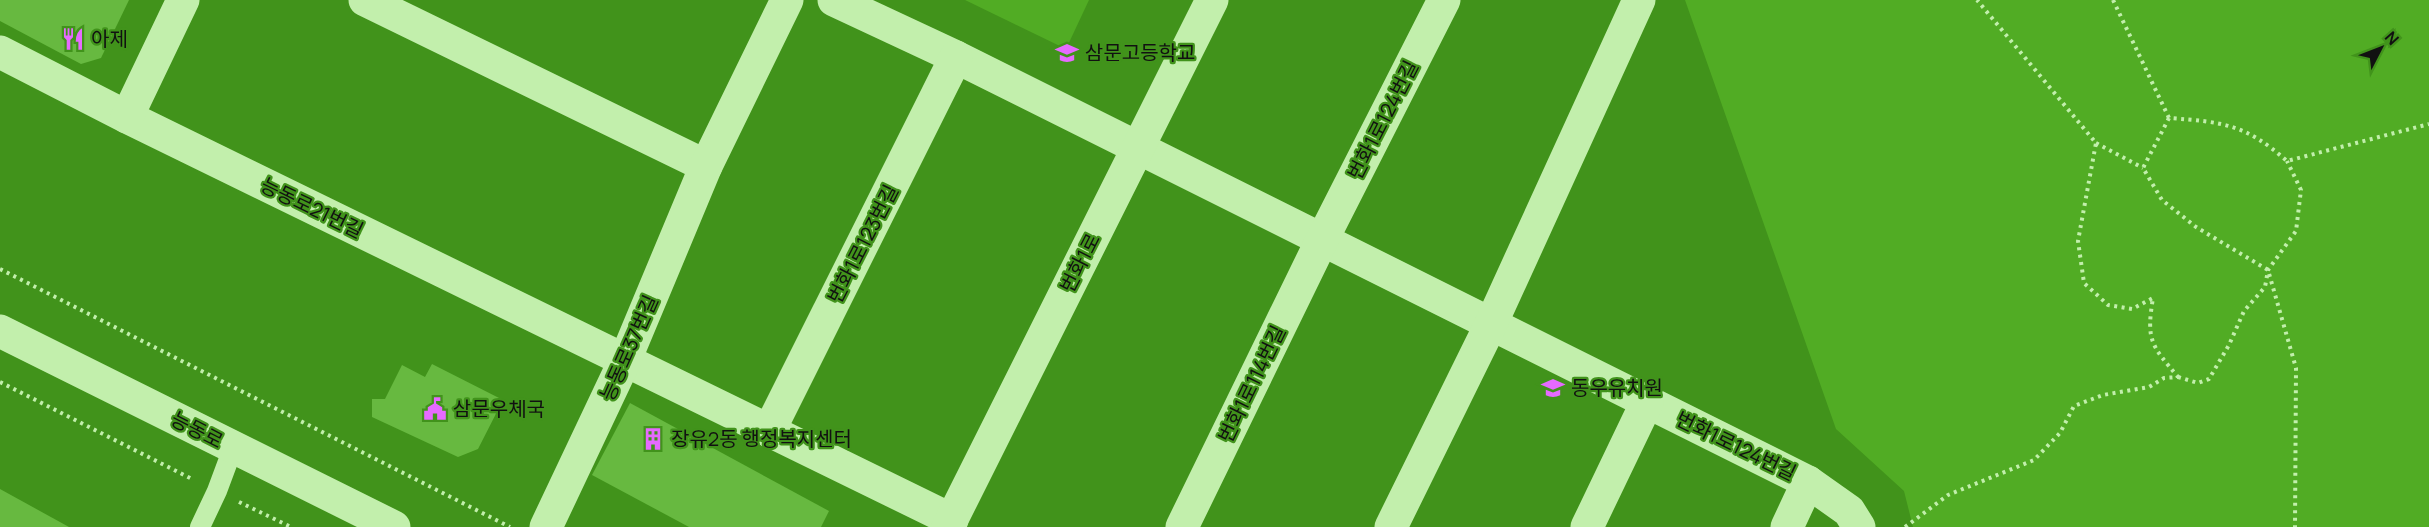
<svg xmlns="http://www.w3.org/2000/svg" width="2429" height="527" font-family="Manrope,'Noto Sans KR',sans-serif">
  <rect width="100%" height="100%" fill="#41931b"/>
  <g fill="#51ac24">
    <polygon points="965,0 1089,0 1066,49"/>
    <polygon points="1685,0 2429,0 2429,527 1913,527 1904,491 1836,429"/>
  </g>
  <g fill="#67b940">
    <polygon points="0,0 129,0 101,58 81,64 0,21"/>
    <polygon points="432,364 503,400 478,449 458,457 372,417 372,399 385,399 402,365 425,377"/>
    <polygon points="630,403 829,511 821,527 689,527 592,475"/>
    <polygon points="0,489 69,527 0,527"/>
  </g>
  <g fill="none" stroke-linecap="round" stroke-linejoin="round">
    <g stroke="#c2efac" stroke-width="4" stroke-dasharray="3 4.5" stroke-linecap="butt">
      <path d="M 2113,0 L 2169,118 C 2223,122 2245,124 2287,161 L 2429,124"/>
      <polyline points="2169,118 2143,168 2162,200 2196,227 2268,270 2296,368 2295,527"/>
      <polyline points="2096,143 2143,168"/>
      <polyline points="0,269 510,527"/>
      <polyline points="2178,377 2198,383 2209,379 2229,345 2244,311 2265,287 2268,270 2296,231 2301,190 2287,161"/>
      <polyline points="0,382 192,479"/>
      <polyline points="239,502 291,527"/>
      <path d="M 1905,527 L 1948,495 L 2034,460 L 2060,433 L 2074,406 L 2103,395 L 2149,387 L 2164,378 L 2178,377 C 2151,345 2146,340 2153,298 L 2132,309 L 2108,305 L 2084,283 L 2078,241 L 2096,143 L 1977,0"/>
    </g>
    <polyline stroke="#c2efac" stroke-width="20" points="200,527 217,491 233,448"/>
    <g stroke="#c2efac" stroke-width="33">
      <polyline points="365,0 706,166"/>
      <polyline points="834,0 956,57 1808,482 1849,511 1859,527"/>
      <polyline points="0,52 127,117 952,520"/>
      <polyline points="127,117 183,0"/>
      <polyline points="769,431 956,57"/>
      <polyline points="546,527 625,360 706,166 787,0"/>
      <polyline points="1182,527 1322,240 1444,0"/>
      <polyline points="1391,527 1491,324 1639,0"/>
      <polyline points="1587,527 1647,402"/>
      <polyline points="1787,527 1808,482"/>
    </g>
    <g stroke="#c2efac" stroke-width="33">
      <polyline points="0,331 394,527"/>
      <polyline points="948,527 1212,0"/>
    </g>
  </g>
  <defs>
    <g id="restaurant-bare" transform="scale(1.8)"><path d="M-5-6h1v4h1v-4h1v4h1v-4h1v5L-1.5 .5V6h-2V.5L-5-1ZM5-6V6H3V1.5H1.5Q1.5-4 5-6Z" fill="#e66aff" stroke="#41931b" stroke-width="2.5" paint-order="stroke"/></g>
    <g id="school-bare" transform="scale(1.8)"><path d="M0-5L7-2L0 1L-7-2ZM-4 1L0 2.5L4 1V4Q0 6-4 4Z" fill="#e66aff" stroke="#41931b" stroke-width="2.5" paint-order="stroke"/></g>
    <g id="civic-bare" transform="scale(1.8)"><path d="M-.6-6.5H3V-4.5H.6V-3L4-1V1h2V6H-6V1h2V-1L-.6-3ZM-1.2 2.5V6h2.4V2.5Z" fill="#e66aff" stroke="#41931b" stroke-width="2.5" paint-order="stroke"/></g>
    <g id="building-bare" transform="scale(1.8)"><path d="M-4-6H4V6H1V3H-1V6H-4ZM-2.5-4.3h1.7v1.8h-1.7ZM.8-4.3h1.7v1.8H.8ZM-2.5-1h1.7V.8h-1.7ZM.8-1h1.7V.8H.8Z" fill="#e66aff" stroke="#41931b" stroke-width="2.5" paint-order="stroke"/></g>
  </defs>
  <g fill-rule="evenodd">
    <use href="#restaurant-bare" x="73" y="39"/>
    <use href="#school-bare" x="1067" y="53"/>
    <use href="#school-bare" x="1553" y="388"/>
    <use href="#civic-bare" x="435" y="409"/>
    <use href="#building-bare" x="653" y="439"/>
  </g>
  <g text-anchor="middle" stroke-width="4.5" stroke-linejoin="round" paint-order="stroke">
    <g font-size="20" fill="#111" stroke="#41931b" text-anchor="start">
      <text x="91" y="46">아제</text>
      <text x="1085" y="60">삼문고등학교</text>
      <text x="1571" y="395">동우유치원</text>
      <text x="453" y="416">삼문우체국</text>
      <text x="671" y="446">장유2동 행정복지센터</text>
    </g>
    <g font-size="20" fill="#111" stroke="#41931b">
      <text transform="translate(1383 120) rotate(-63)" y="7">번화1로124번길</text>
      <text transform="translate(312 208) rotate(26)" y="7">능동로21번길</text>
      <text transform="translate(863 244) rotate(-63)" y="7">번화1로123번길</text>
      <text transform="translate(1080 263) rotate(-63)" y="7">번화1로</text>
      <text transform="translate(629 348) rotate(-66)" y="7">능동로37번길</text>
      <text transform="translate(1252 384) rotate(-64)" y="7">번화1로114번길</text>
      <text transform="translate(197 430) rotate(27)" y="7">능동로</text>
      <text transform="translate(1736 446) rotate(26)" y="7">번화1로124번길</text>
    </g>
  </g>
  <g transform="translate(2381 48) rotate(48)" stroke="#41931b" stroke-width="4.5" paint-order="stroke">
  <path d="M0-4.5L10 22L0 15L-10 22Z" fill="#111111"/>
  <text y="-9" font-size="16" font-weight="bold" text-anchor="middle" fill="#111111">N</text>
  </g>
</svg>
